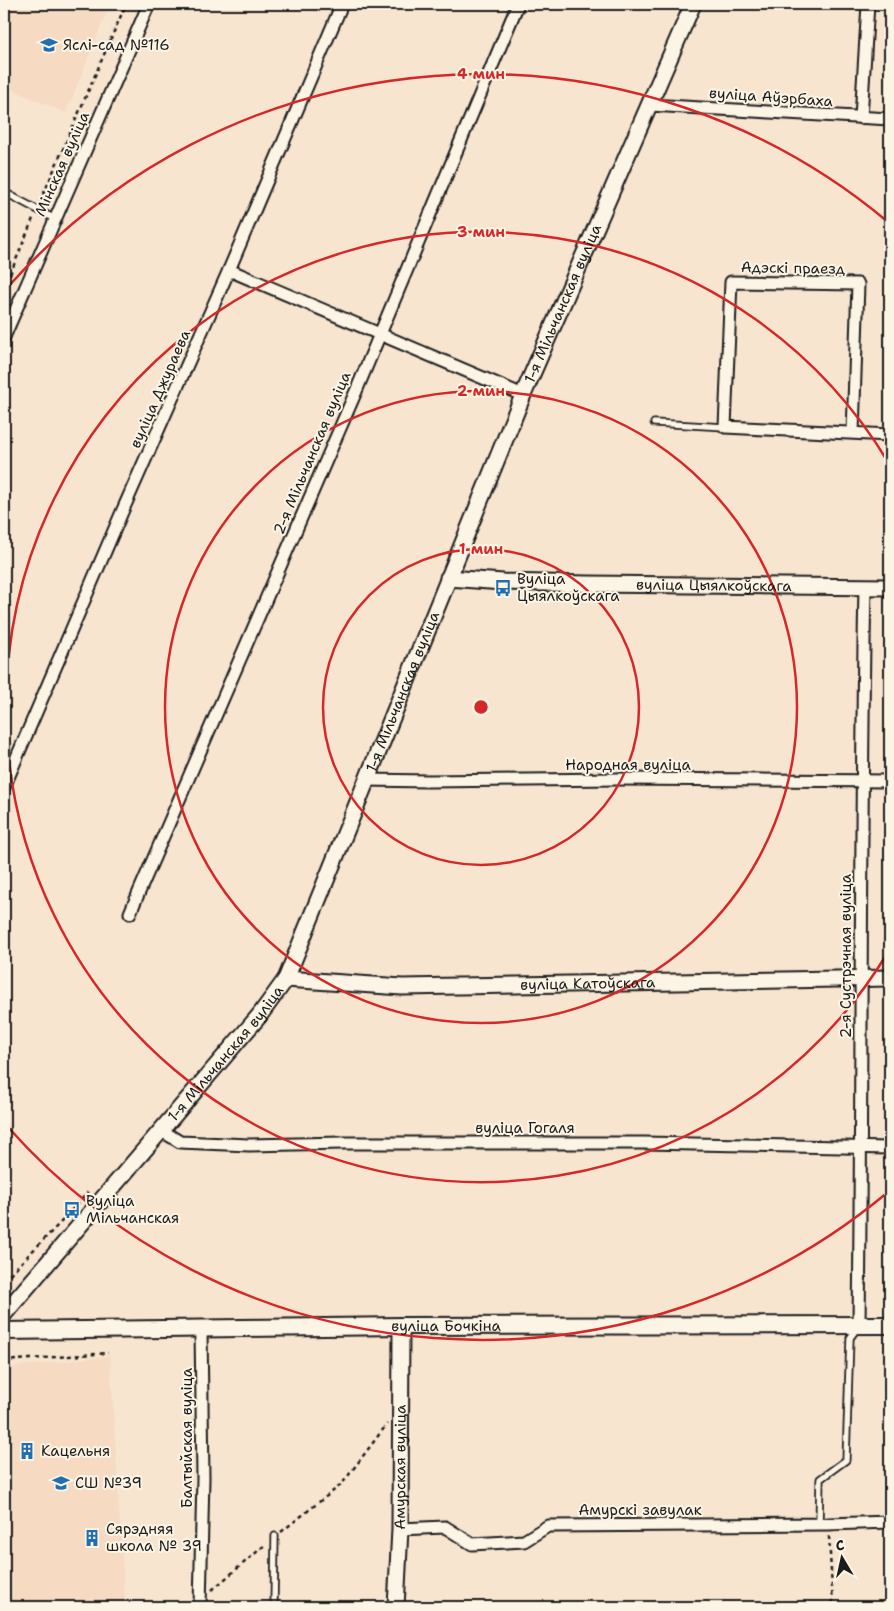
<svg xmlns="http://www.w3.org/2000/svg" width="894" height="1611" font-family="'Shantell Sans',sans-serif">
  <rect width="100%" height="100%" fill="#f8e5d0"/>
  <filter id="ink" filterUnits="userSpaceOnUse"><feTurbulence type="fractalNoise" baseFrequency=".02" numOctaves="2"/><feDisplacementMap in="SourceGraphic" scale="10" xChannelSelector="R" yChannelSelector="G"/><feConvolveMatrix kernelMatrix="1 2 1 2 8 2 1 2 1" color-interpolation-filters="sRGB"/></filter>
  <g filter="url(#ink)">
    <g fill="#f6dac2">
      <polygon points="4,4 110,4 66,113 4,86"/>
      <polygon points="110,1356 125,1607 4,1607 4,1368"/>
    </g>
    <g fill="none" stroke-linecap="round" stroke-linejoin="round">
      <g stroke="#1c1c1c" stroke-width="9">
        <g id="service">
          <polyline points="4,192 55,219"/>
          <polyline points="654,423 725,427"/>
          <polyline points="819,1524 820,1479 846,1460 850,1338 858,1327"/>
          <polyline points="274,1607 275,1536"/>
        </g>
      </g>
      <g stroke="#1c1c1c" stroke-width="15">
        <g id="minor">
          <polyline points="650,105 890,119"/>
          <polyline points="861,118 868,4"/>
          <polyline points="229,270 523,395"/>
          <polyline points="4,337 149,4"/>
          <polyline points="853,433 858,284 731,282 725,427 890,435"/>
          <polyline points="366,780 429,781 618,779 890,781"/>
          <polyline points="4,787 122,512 229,270 342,4"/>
          <polyline points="130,913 357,389 518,4"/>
          <polyline points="162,1131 180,1142 249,1145 342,1143 644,1143 890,1148"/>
          <path d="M 859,1325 C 862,1079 860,833 865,587"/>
          <polyline points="400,1529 445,1527 472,1544 524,1541 548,1526 828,1524 890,1522"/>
          <polyline points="200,1607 203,1478 201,1329"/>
        </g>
      </g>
      <g stroke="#1c1c1c" stroke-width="19">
        <g id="tertiary">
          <path id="s1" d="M 448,578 L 503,582 L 587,584 L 890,587"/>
          <path id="s2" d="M 286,979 L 402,987 L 890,978"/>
          <path id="s3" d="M 4,1314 L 259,1016 L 286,979 L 523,395 L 693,4"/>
          <path id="s4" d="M 396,1607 L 400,1529 L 401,1326"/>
        </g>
      </g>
      <g stroke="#1c1c1c" stroke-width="20">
        <g id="secondary">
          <path id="s5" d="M 4,1331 L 401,1326 L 890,1325"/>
        </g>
      </g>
      <g stroke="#1c1c1c" stroke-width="2.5" stroke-dasharray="4 4" stroke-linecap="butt">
        <polyline points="40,202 126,4"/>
        <polyline points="4,289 34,216"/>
        <polyline points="4,1280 62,1221 88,1192"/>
        <polyline points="4,1361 108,1353"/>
        <polyline points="281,1532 342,1484 387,1424"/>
        <polyline points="829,1536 833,1607"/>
        <polyline points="212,1590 265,1545"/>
      </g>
      <use href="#service" stroke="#fcf5e5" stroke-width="5.5"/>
      <use href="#minor" stroke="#fcf5e5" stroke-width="11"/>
      <use href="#tertiary" stroke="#fcf5e5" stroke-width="15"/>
      <use href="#secondary" stroke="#fcf5e5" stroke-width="16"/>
    </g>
  </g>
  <g fill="none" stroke="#d62828" stroke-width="2.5">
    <circle cx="481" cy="707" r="158"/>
    <circle cx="481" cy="707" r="316"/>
    <path d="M888 952A475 475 0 1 1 888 462"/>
    <path d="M888 1192A633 633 0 0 1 7 1126M7 288A633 633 0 0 1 888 222"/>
  </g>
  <defs>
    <g id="school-bare" transform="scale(1.35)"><path d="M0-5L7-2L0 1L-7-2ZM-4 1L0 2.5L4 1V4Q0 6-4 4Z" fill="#1f6fb2" stroke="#fcf5e5" stroke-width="2.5" paint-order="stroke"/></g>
    <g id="bus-bare" transform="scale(1.35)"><path d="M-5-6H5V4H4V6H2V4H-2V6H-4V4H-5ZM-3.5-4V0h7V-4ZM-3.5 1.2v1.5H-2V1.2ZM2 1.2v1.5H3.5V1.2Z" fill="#1f6fb2" stroke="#fcf5e5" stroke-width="2.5" paint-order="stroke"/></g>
    <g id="building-bare" transform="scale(1.35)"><path d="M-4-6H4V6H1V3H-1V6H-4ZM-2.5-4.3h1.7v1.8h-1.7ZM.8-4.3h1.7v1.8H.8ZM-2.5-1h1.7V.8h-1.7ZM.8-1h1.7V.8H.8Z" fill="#1f6fb2" stroke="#fcf5e5" stroke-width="2.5" paint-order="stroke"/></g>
  </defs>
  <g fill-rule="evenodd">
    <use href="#school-bare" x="49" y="45"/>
    <use href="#bus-bare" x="503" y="588"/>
    <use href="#bus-bare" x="72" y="1210"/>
    <use href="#building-bare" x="27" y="1451"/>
    <use href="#school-bare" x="61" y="1483"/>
    <use href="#building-bare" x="92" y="1538"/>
  </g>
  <g text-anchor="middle" stroke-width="4" stroke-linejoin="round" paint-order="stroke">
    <g font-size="15" fill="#1c1c1c" stroke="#fcf5e5" text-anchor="start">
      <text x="63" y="50">Яслі-сад №116</text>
      <text x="517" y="584">Вуліца<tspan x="517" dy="17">Цыялкоўскага</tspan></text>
      <text x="86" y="1206">Вуліца<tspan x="86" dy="17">Мільчанская</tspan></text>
      <text x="41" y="1456">Кацельня</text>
      <text x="75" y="1488">СШ №39</text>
      <text x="106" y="1534">Сярэдняя<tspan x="106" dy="17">школа № 39</tspan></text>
    </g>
    <g font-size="15" fill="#1c1c1c" stroke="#fcf5e5">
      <text transform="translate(771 97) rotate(4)" y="5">вуліца Аўэрбаха</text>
      <text transform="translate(62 164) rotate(-66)" y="5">Мінская вуліца</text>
      <text transform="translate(793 268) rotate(1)" y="5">Адэскі праезд</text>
      <text dy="5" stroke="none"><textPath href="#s3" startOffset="1168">1-я Мільчанская вуліца</textPath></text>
      <text transform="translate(160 389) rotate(-66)" y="5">вуліца Джураева</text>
      <text transform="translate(312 453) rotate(-67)" y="5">2-я Мільчанская вуліца</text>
      <text dy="5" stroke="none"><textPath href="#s1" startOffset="266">вуліца Цыялкоўскага</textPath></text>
      <text dy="5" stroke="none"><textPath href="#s3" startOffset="748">1-я Мільчанская вуліца</textPath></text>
      <text x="628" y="770">Народная вуліца</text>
      <text transform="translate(846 956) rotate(-90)" y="5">2-я Сустрэчная вуліца</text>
      <text dy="5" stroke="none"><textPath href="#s2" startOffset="302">вуліца Катоўскага</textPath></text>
      <text dy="5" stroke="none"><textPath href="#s3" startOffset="342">1-я Мільчанская вуліца</textPath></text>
      <text x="525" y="1133">вуліца Гогаля</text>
      <text dy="5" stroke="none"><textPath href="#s5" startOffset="442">вуліца Бочкіна</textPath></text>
      <text transform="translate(187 1438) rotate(-90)" y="5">Балтыйская вуліца</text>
      <text dy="5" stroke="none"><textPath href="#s4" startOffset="140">Амурская вуліца</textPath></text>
      <text x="640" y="1515">Амурскі завулак</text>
    </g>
  </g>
  <circle cx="481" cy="707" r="8" fill="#d62828" stroke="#fcf5e5" stroke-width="2.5"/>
  <g font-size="15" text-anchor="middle" font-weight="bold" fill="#d62828" stroke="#fcf5e5" stroke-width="4" stroke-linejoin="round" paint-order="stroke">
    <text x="481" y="79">4 мин</text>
    <text x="481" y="237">3 мин</text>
    <text x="481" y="396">2 мин</text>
    <text x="481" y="554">1 мин</text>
  </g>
  <rect width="894" height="1611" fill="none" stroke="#fcf5e5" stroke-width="20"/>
  <rect x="10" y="10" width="874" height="1591" fill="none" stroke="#1c1c1c" stroke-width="2" filter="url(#ink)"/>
  <g transform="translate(842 1558) rotate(351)" stroke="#fcf5e5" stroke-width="4" paint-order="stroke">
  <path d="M0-4L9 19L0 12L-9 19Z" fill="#1c1c1c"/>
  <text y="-8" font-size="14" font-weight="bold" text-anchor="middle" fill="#1c1c1c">С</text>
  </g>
</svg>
